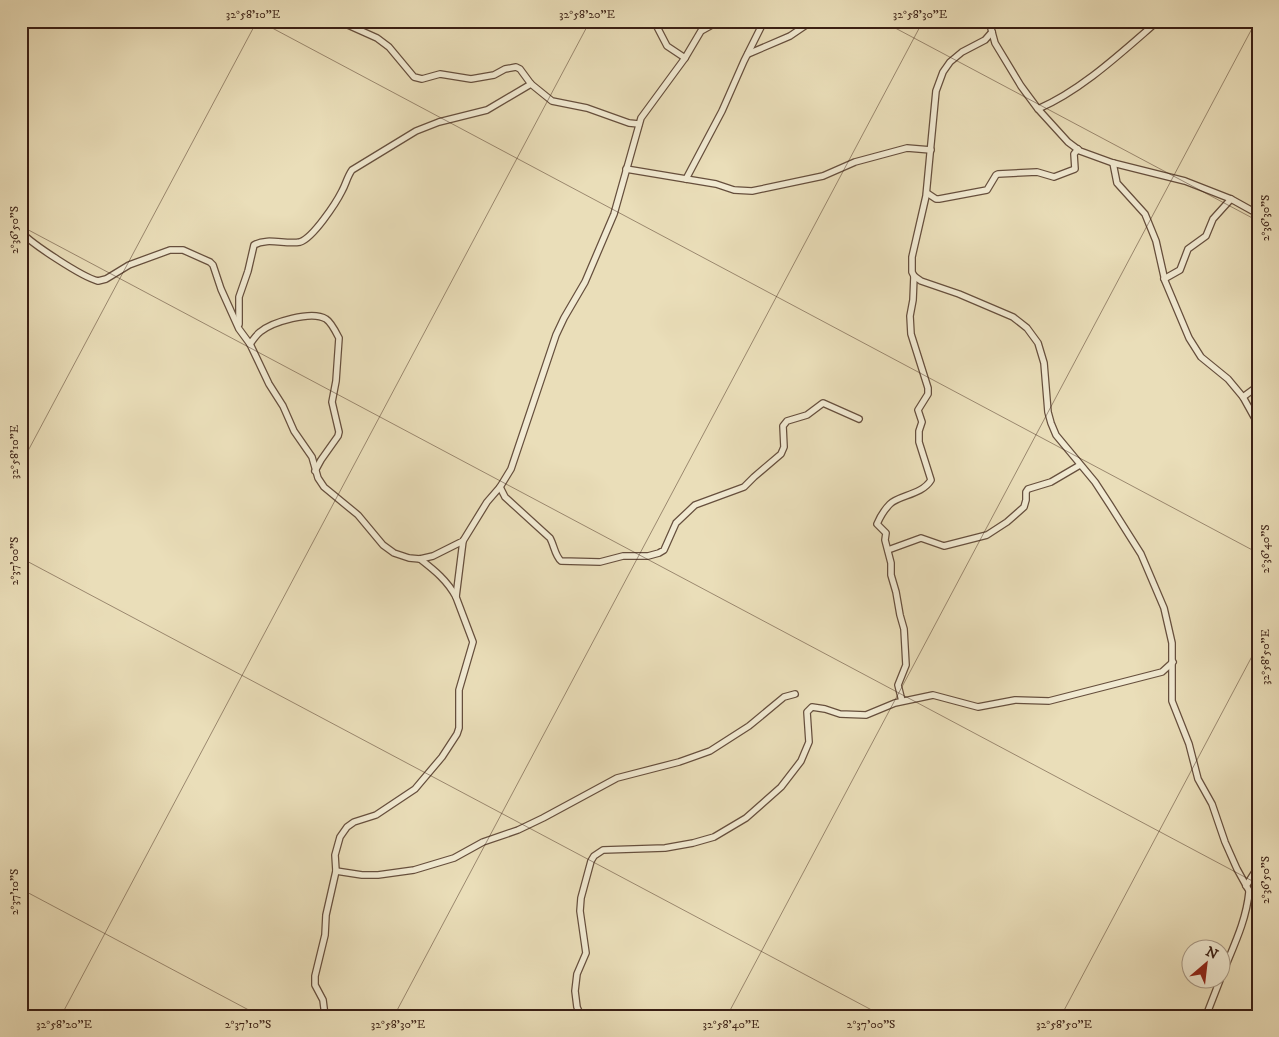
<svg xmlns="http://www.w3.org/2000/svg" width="1279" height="1037" font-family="'IM FELL DW Pica',serif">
  <rect width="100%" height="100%" fill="#eadeb9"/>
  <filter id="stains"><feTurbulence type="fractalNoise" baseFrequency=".004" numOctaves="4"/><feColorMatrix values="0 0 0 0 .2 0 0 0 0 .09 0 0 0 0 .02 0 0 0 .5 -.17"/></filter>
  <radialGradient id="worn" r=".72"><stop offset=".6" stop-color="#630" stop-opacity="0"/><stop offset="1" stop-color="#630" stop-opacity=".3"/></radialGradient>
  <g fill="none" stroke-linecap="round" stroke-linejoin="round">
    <g stroke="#664f3d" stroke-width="8">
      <g id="minor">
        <polyline points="345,21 348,25 377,38 389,47 414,77 422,79 440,74 471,79 494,75 505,69 516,67 520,69 531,84 552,101 587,108 629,123 639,124"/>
        <polyline points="654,21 667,46 685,58"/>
        <polyline points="989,21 995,43 1021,86 1038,109 1068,142 1080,151 1113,163 1185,181 1231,199 1258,214"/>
        <polyline points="992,32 985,40 962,52 950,62 943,72 936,91 926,196 912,257 912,272 914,276 921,281 959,294 1013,317 1027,328 1038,343 1044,363 1048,412 1051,423 1056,435 1095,482 1110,505 1141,554 1164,608 1172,643 1172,701 1189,744 1198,779 1212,804 1225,842 1237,869 1258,907"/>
        <polyline points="748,54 790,36 812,21"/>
        <path d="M 1038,109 C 1082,90 1122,52 1158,21"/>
        <polyline points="1113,163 1117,183 1145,214 1156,241 1165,281 1189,338 1201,357 1228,379 1243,397 1258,424"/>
        <polyline points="626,169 716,184 734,190 752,191 823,176 855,162 907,148 931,150"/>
        <polyline points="686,179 722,111 744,61 764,21"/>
        <polyline points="927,193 936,199 939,199 987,190 996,175 998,174 1037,172 1054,177 1075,169 1074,154 1078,149"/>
        <path d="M 21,232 C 32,244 82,277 98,281 L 106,279 L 129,265 L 170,250 L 183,250 L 210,262 L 213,265 L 221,289 L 239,329 L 250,344 L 269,384 L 283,406 L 294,431 L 312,457 L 318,478 L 324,487 L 358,515 L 383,545 L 394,553 L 409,558 L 420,559 L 433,556 L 463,541 L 487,502 L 500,487 L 511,469 L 556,335 L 564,318 L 585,282 L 614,214 L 641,118 L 685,58 L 701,31 L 719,21"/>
        <polyline points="1164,279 1180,270 1188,249 1206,236 1213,219 1231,199"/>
        <path d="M 239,324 L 239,297 L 248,271 L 254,245 C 267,237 286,245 300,242 C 313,238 336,203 342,191 C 346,184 347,177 352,170 L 416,131 L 439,122 L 487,110 L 531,84"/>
        <path d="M 250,344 C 253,340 256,335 260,332 C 272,322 312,310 326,319 C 331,322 336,332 339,338 L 336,381 L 332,402 L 339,432 L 338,436 L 321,460 L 315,471"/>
        <polyline points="1243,397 1258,386"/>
        <path d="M 500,487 L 505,497 L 550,538 C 554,545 555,556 561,561 L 600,562 L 623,556 L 648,556 L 659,553 L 664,550 L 676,523 L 695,505 L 744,487 L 754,477 L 781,454 L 784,447 L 783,426 L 787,421 L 807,415 L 823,403 L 859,419"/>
        <polyline points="888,550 921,538 944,546 987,535 1007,522 1024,507 1026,500 1026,492 1028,489 1051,482 1080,465"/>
        <path d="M 420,559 C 434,570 447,580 456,597"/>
        <path d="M 902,701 L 898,685 L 906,665 L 904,629 L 900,615 L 896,592 L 891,575 L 891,563 L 885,540 L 886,533 L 877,524 C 880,517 885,509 890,504 C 899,495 922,495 931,480 L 919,442 L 919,431 L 922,422 L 918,410 L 928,394 L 928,388 L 911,334 L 910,316 L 913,300 L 914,276"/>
        <polyline points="336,871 362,875 378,875 414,870 454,858 483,842 518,830 543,818 617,778 679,762 710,751 749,726 784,697 795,694"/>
        <polyline points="1246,886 1258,867"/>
        <path d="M 1222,975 C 1233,947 1246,922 1249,892"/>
        <polyline points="325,1016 323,1000 315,985 315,976 325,935 326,915 336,871 335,855 340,837 347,827 354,822 376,815 415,789 442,757 457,734 459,728 459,690 473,642 456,597 463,541"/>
        <polyline points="581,1016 577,1007 575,991 577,974 586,953 580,911 581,898 591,861 594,856 603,850 665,848 693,843 714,837 746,818 781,787 801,761 809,742 807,712 812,707 825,709 840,714 866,715 895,703 933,695 978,707 1015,700 1049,701 1162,672 1173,662"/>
        <polyline points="1206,1016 1220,980"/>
      </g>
    </g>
    <use href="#minor" stroke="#f1ead2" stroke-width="5.5"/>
  </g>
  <path fill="none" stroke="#3a1f14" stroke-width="1" stroke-opacity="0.45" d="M 259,21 L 1258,553M 882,21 L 1258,221M 21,226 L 1258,884M 21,464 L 257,21M 21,558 L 883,1016M 21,889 L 260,1016M 61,1016 L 590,21M 394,1016 L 923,21M 727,1016 L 1256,21M 1061,1016 L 1258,645"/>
  <rect width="1279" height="1037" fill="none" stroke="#eadeb9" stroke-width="55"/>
  <g transform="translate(1206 964) rotate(28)"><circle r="24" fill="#f1ead2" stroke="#a89986"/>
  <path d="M0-4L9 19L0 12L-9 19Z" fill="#8f2418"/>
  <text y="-8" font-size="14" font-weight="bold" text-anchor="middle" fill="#3a1f14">N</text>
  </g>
  <rect x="28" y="28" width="1224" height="982" fill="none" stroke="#3a1f14" stroke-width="2"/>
  <g font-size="12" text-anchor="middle" fill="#3a1f14">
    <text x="253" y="18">32°58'10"E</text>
    <text x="587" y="18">32°58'20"E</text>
    <text x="920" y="18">32°58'30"E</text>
    <text transform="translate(1265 218) rotate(-90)" y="4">2°36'30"S</text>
    <text transform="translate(14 230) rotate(-90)" y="4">2°36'50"S</text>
    <text transform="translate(14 452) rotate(-90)" y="4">32°58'10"E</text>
    <text transform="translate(1265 549) rotate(-90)" y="4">2°36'40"S</text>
    <text transform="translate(14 561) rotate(-90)" y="4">2°37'00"S</text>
    <text transform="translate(1265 657) rotate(-90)" y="4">32°58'50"E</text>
    <text transform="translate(1265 880) rotate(-90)" y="4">2°36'50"S</text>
    <text transform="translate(14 892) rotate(-90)" y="4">2°37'10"S</text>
    <text x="64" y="1028">32°58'20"E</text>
    <text x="248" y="1028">2°37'10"S</text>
    <text x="398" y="1028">32°58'30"E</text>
    <text x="731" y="1028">32°58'40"E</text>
    <text x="871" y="1028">2°37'00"S</text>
    <text x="1064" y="1028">32°58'50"E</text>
  </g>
  <rect width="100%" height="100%" filter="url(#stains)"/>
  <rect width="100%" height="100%" fill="url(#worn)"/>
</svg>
